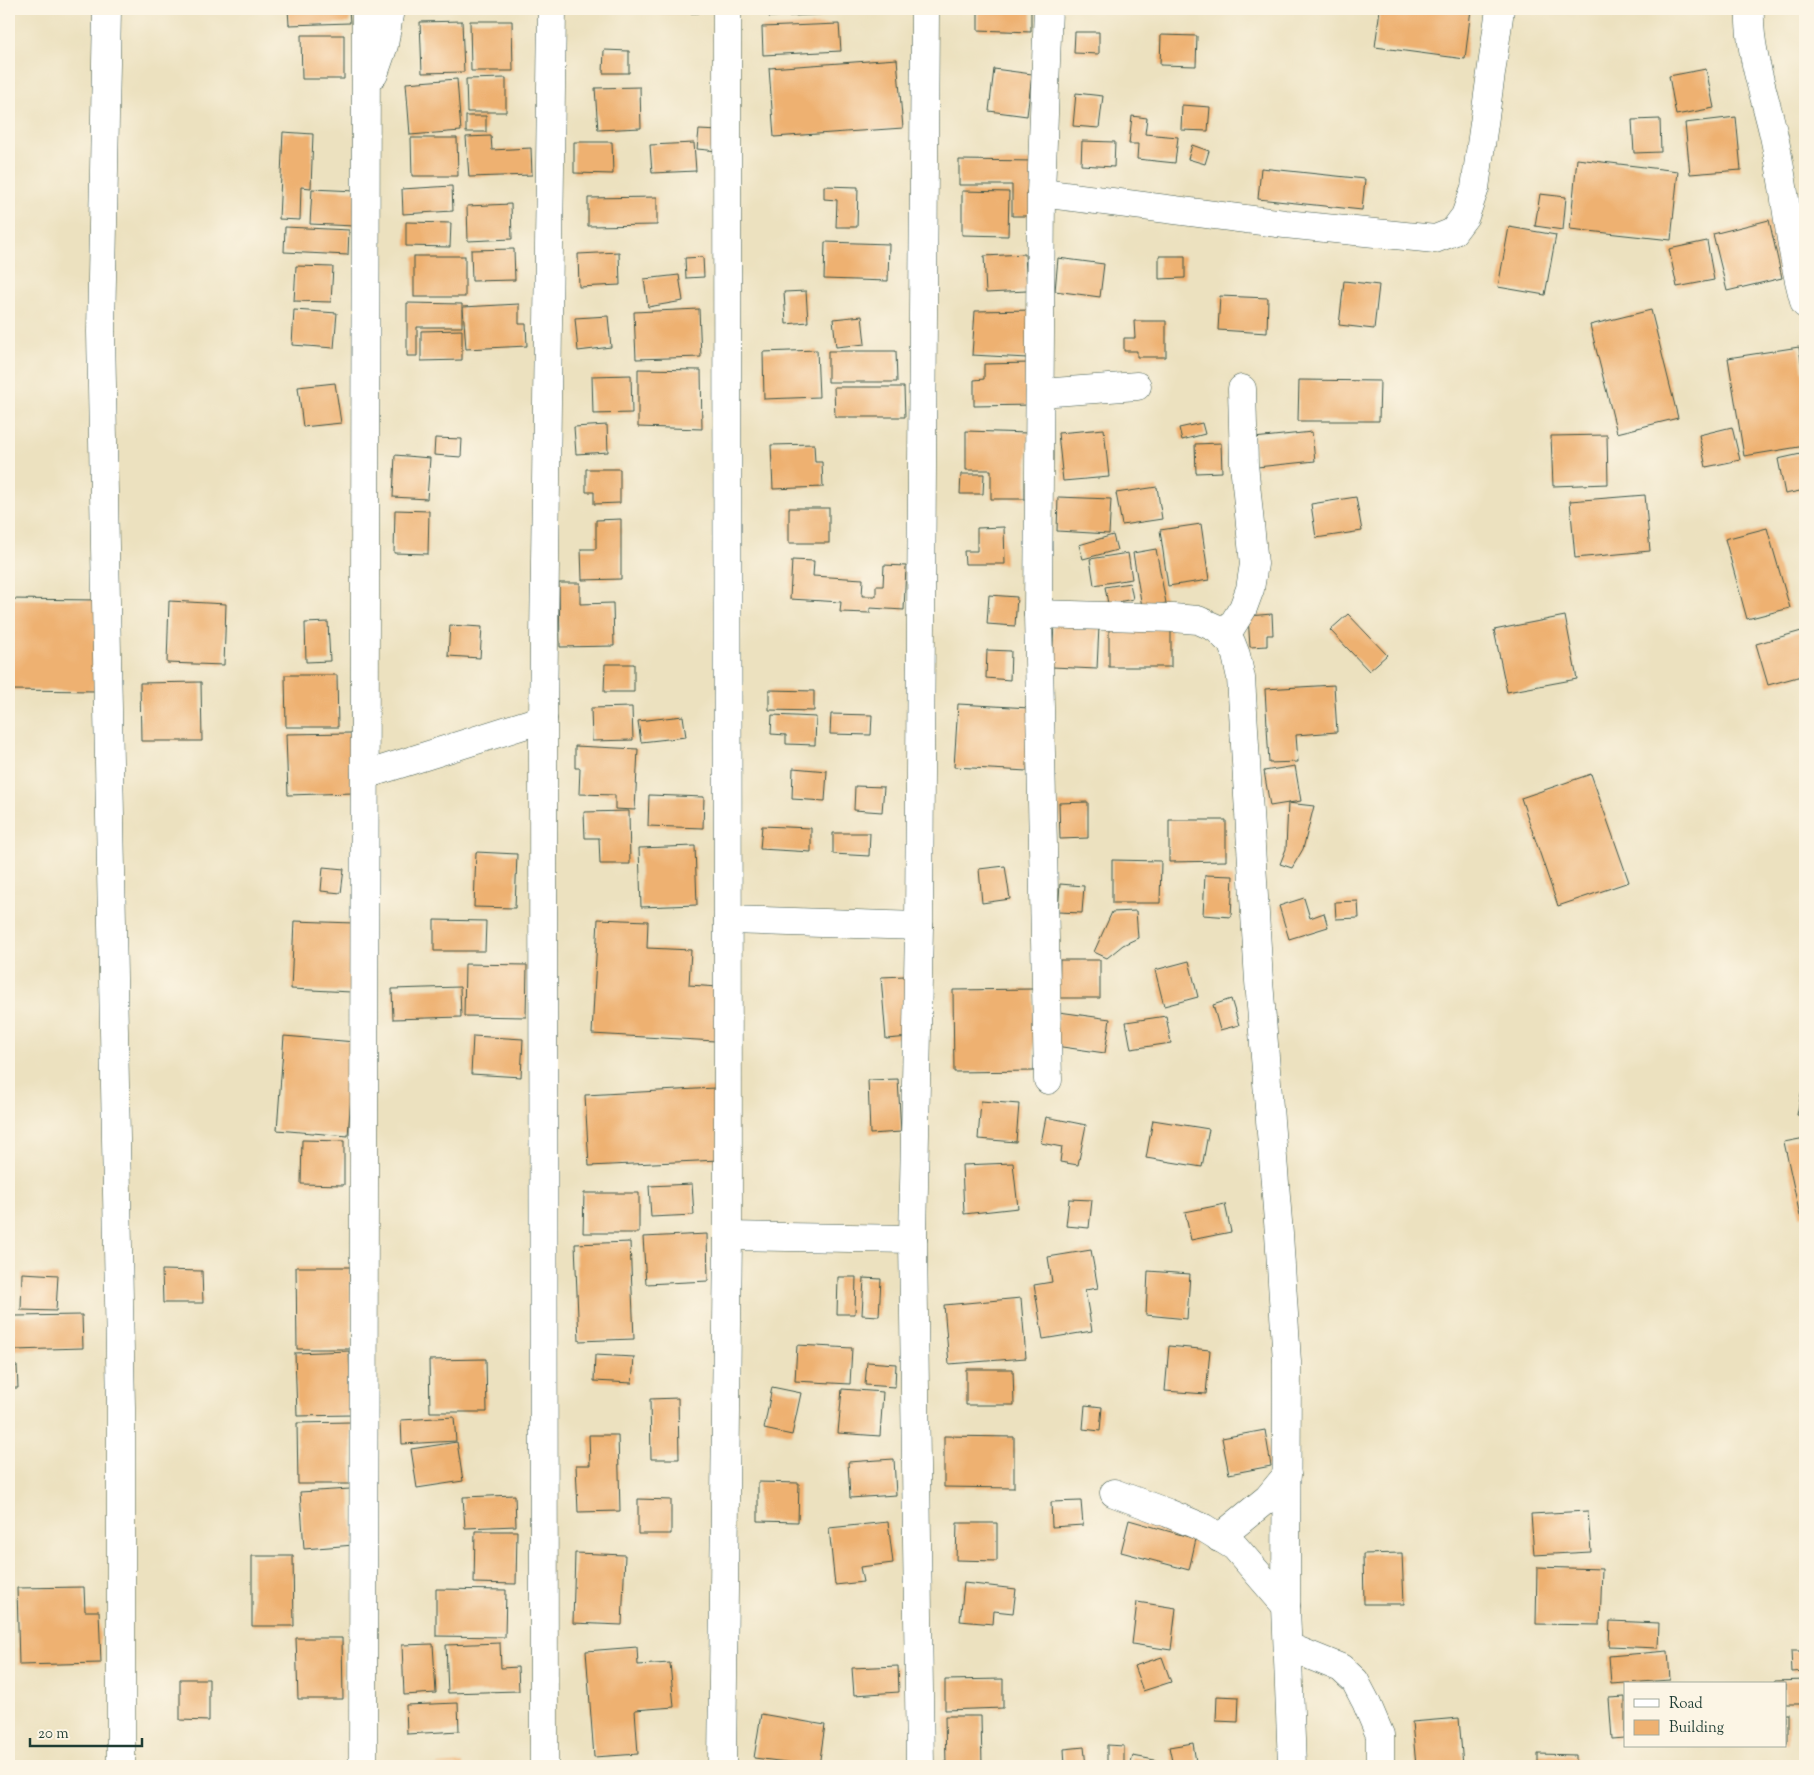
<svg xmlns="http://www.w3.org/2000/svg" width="1814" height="1775" font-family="'Sorts Mill Goudy',serif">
  <rect width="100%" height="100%" fill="#fcf5e5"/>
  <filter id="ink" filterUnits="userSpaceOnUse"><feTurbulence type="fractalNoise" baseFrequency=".02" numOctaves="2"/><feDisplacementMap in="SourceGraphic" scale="10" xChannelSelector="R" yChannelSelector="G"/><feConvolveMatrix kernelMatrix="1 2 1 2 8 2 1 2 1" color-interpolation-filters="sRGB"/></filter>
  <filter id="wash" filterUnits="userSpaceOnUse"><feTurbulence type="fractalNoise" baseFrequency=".0096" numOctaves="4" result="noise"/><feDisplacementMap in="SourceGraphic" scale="20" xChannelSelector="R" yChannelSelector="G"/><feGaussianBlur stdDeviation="1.12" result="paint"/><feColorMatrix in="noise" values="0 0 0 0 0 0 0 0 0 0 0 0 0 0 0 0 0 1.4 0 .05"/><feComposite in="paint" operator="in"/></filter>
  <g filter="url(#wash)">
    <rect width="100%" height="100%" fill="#ece1bf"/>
    <g id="blocks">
      <g fill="#eeb171">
        <polygon points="288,9 349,9 350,23 289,25"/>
        <polygon points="656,9 699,9 699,13 656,14"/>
        <polygon points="769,9 897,9 897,11 769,17"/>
        <polygon points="978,9 1031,9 1031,32 978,30"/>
        <polygon points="1380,9 1471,9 1465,59 1375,47"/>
        <polygon points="462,21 464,72 422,73 420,22"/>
        <polygon points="470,21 512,21 513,71 471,71"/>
        <polygon points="839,24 841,51 763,55 762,27"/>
        <polygon points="1075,32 1099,32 1099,54 1074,53"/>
        <polygon points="301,35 344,35 344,79 302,79"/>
        <polygon points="1161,35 1197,36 1196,66 1160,65"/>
        <polygon points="604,50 629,51 629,73 603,73"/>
        <polygon points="897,59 903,128 774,137 769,68"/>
        <polygon points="994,69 1032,74 1027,116 989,111"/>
        <polygon points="1706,69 1714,108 1676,115 1669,76"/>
        <polygon points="506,78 506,112 467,112 466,79"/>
        <polygon points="457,79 461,131 410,135 406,83"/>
        <polygon points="640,87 641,128 598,130 595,88"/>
        <polygon points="1076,93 1103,96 1099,128 1073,126"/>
        <polygon points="1182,105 1210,107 1208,131 1181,130"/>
        <rect x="466" y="116" width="20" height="16"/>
        <polygon points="1132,116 1147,118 1145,134 1178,137 1175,163 1137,159 1138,144 1129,144"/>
        <polygon points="1736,117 1741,170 1690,174 1685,123"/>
        <polygon points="1660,119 1661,152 1634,153 1632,120"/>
        <polygon points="699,130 719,131 718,151 697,149"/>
        <polygon points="283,132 313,134 311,188 301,187 300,220 279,219"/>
        <polygon points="491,136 492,150 531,148 532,175 469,177 466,137"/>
        <polygon points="411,138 457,138 458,176 412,176"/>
        <polygon points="1082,141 1115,142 1114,167 1081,165"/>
        <polygon points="574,142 612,142 613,174 574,173"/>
        <polygon points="694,143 696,171 652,173 650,145"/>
        <polygon points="1192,145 1209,151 1205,164 1188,159"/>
        <polygon points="1577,159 1678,171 1671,240 1570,229"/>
        <polygon points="959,160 1035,161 1035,216 1012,216 1012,185 959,185"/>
        <polygon points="1261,168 1365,179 1362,210 1258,199"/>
        <polygon points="452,186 453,211 403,214 402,189"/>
        <polygon points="824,186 858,187 857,227 836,227 837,200 824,199"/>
        <polygon points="312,189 356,191 354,226 310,224"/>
        <polygon points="962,191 1009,192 1008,236 962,235"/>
        <polygon points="1540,194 1566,197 1563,230 1535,226"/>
        <polygon points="657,197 657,225 588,226 588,198"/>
        <polygon points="511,204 512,239 468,241 467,206"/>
        <polygon points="1769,220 1782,278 1727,291 1713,234"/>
        <polygon points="406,222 451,223 450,247 406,246"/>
        <polygon points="285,227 349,230 348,255 284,252"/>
        <polygon points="1509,227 1556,235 1545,295 1498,287"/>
        <polygon points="1707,241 1714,280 1677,287 1669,249"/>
        <polygon points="825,242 889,244 888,281 824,279"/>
        <polygon points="514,249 515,280 472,281 471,250"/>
        <polygon points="619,252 620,285 579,287 578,254"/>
        <polygon points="1025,254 1027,291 986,293 984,256"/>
        <rect x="414" y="256" width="51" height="41"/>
        <polygon points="1159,256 1185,256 1185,278 1159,279"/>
        <polygon points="703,257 704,277 686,278 685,258"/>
        <polygon points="1058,258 1104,264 1100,297 1055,291"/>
        <polygon points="296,266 333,267 331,302 294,301"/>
        <polygon points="679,275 683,301 648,307 644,279"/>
        <polygon points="1344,281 1379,285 1374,329 1339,325"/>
        <polygon points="806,291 808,322 786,324 784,292"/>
        <polygon points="1220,296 1268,298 1267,333 1218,330"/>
        <polygon points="407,303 462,304 462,327 417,327 417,356 407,356"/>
        <polygon points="519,304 519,324 526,324 527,346 466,349 463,307"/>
        <polygon points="699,309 701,357 636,359 634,312"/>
        <polygon points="294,310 337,313 334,348 292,345"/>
        <polygon points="1035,310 1027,358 972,355 975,311"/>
        <polygon points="1651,310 1678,418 1617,433 1590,325"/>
        <polygon points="608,316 611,347 578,351 575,318"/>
        <polygon points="862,316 865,344 836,347 833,319"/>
        <polygon points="1134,321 1166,321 1166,357 1137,357 1137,351 1124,351 1124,338 1135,338"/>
        <polygon points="462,330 462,360 421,361 421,331"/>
        <polygon points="1799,347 1805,386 1805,446 1744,456 1728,358"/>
        <polygon points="817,350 819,397 764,399 763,352"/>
        <polygon points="828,351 896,351 897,382 828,382"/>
        <polygon points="1031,363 1033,405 974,406 974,380 984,379 984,364"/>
        <polygon points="638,369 701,370 702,429 638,427"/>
        <polygon points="631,375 632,413 593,414 592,376"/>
        <polygon points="1299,380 1380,381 1379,421 1298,421"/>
        <polygon points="335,383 341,423 303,427 298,387"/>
        <polygon points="834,387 904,387 905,417 835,417"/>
        <polygon points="1202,423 1205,434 1182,440 1179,428"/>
        <polygon points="607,425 608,452 576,454 574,427"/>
        <polygon points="1732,427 1740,460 1706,467 1699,435"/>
        <polygon points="1104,429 1109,477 1063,481 1058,433"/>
        <polygon points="966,431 1028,433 1026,499 991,499 991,470 966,470"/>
        <polygon points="1312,432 1315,461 1257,467 1254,438"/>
        <polygon points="1607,435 1608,484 1553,486 1551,436"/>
        <polygon points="435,438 462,439 461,457 434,455"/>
        <polygon points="1221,443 1222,472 1196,473 1195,444"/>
        <polygon points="814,444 815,462 822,462 823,487 773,489 771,445"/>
        <polygon points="1805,453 1805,490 1785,494 1778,459"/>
        <polygon points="395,455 430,458 427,499 393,497"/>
        <polygon points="586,469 620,469 620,503 594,504 594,492 586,492"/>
        <polygon points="961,474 984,474 983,494 960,494"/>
        <polygon points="1157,487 1162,519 1122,525 1116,493"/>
        <polygon points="1645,495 1650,551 1575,558 1570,501"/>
        <polygon points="1058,497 1111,499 1109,534 1057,531"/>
        <polygon points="1356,497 1362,531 1316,538 1311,504"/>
        <rect x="789" y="508" width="40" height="35"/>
        <polygon points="395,510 429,511 428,554 394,553"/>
        <polygon points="621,519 621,579 582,580 581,549 596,549 596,520"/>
        <polygon points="1201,524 1209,580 1168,586 1160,530"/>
        <polygon points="1004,527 1005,564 965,564 964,551 977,551 977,528"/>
        <polygon points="1767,528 1790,608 1747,619 1725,539"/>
        <polygon points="1113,535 1117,550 1083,559 1079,545"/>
        <polygon points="1156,549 1166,603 1142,607 1133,553"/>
        <polygon points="1128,553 1132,579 1094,585 1090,559"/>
        <polygon points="792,560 814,561 813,576 863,579 862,596 876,596 876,586 883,586 884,565 906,566 904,610 870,608 870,613 840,612 841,602 790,599"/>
        <polygon points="559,583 580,583 580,604 613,603 614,646 560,647"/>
        <polygon points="1130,583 1133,599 1108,604 1105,587"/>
        <polygon points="989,595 1017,597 1015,626 987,624"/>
        <polygon points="9,599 97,600 96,691 9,690"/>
        <polygon points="169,601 226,604 224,665 167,663"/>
        <polygon points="1272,614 1273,635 1267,635 1267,646 1250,647 1248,616"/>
        <polygon points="1348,614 1387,655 1369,671 1330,630"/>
        <polygon points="1565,616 1577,679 1507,692 1494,630"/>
        <polygon points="328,622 330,661 306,662 305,623"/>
        <polygon points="1054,623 1099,626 1097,669 1052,667"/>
        <polygon points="450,625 482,627 480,658 448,656"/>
        <rect x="1109" y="629" width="62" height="38"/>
        <polygon points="1805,630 1805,675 1768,685 1756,644"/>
        <polygon points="987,650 1011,651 1010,680 986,678"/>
        <polygon points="605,664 634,664 634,692 604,692"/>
        <polygon points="285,675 337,675 338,727 286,727"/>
        <polygon points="201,682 202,741 141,741 140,683"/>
        <polygon points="1334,685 1337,732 1296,735 1298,762 1269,763 1265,689"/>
        <polygon points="769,690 814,691 814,711 769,710"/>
        <polygon points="958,704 1030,708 1027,771 954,767"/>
        <polygon points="632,707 633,740 592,741 591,708"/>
        <polygon points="831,714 872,715 871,735 830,734"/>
        <polygon points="772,715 816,717 815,745 786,744 786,735 771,734"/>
        <polygon points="683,716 686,737 641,742 638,721"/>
        <polygon points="351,733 353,793 288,795 286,734"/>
        <polygon points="575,746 638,749 635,810 615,809 615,795 579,794 580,768 575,768"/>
        <polygon points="1295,766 1301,801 1270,806 1264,771"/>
        <polygon points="793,768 827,771 825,801 792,799"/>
        <polygon points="1591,774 1629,882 1558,906 1521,798"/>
        <polygon points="855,786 884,787 882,812 854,810"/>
        <polygon points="649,795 704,797 703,828 648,826"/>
        <polygon points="1088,802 1088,838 1060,839 1059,803"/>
        <polygon points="1288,803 1314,806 1303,849 1292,868 1280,864 1286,849"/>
        <polygon points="629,811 630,864 600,864 599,838 585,838 584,812"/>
        <polygon points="1169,820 1226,820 1226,861 1169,862"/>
        <polygon points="762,826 811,828 811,852 760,849"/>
        <polygon points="833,833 870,833 869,856 833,854"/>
        <polygon points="695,846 697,905 641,907 639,848"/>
        <polygon points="476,852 517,854 515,908 474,907"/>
        <polygon points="1112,860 1161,861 1160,903 1112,903"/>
        <polygon points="1005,866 1010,899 982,903 979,869"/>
        <polygon points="323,867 344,869 341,893 321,891"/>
        <polygon points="1205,875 1233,876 1231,917 1203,915"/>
        <polygon points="1060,884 1084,886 1082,913 1058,912"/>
        <polygon points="1304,898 1310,918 1324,913 1328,927 1289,939 1279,906"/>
        <polygon points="1358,901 1359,918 1336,919 1335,902"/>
        <polygon points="1136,911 1138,938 1123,945 1107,958 1094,952 1112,912"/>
        <polygon points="598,919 648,921 647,948 691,950 689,985 718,987 715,1041 592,1034"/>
        <polygon points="434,920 486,921 485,951 434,951"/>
        <polygon points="294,921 354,923 351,992 291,989"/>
        <polygon points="1060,960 1100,960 1100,998 1059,998"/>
        <polygon points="1189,961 1198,997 1164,1006 1155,970"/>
        <polygon points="465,964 527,965 526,1017 464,1016"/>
        <polygon points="905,976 910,1037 886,1039 881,977"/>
        <polygon points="460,987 461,1017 393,1019 392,989"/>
        <polygon points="1033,989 1034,1071 954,1072 953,990"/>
        <polygon points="1231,999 1239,1025 1220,1030 1213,1005"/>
        <polygon points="1059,1012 1110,1019 1105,1053 1055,1046"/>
        <polygon points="1166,1016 1171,1043 1131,1049 1126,1022"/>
        <polygon points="284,1036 355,1042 348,1136 277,1130"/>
        <polygon points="473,1036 523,1039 521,1077 471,1074"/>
        <polygon points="898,1079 901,1132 870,1134 868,1080"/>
        <polygon points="1803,1084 1805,1085 1805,1116 1797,1115"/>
        <polygon points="715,1088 719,1160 589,1166 585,1095"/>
        <polygon points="981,1101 1019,1104 1016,1142 978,1139"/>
        <polygon points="1046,1117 1086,1125 1078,1165 1060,1162 1062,1147 1041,1143"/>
        <polygon points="1153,1120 1209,1129 1202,1167 1146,1158"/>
        <polygon points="1805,1138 1805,1215 1800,1216 1784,1142"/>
        <polygon points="302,1140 344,1141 344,1185 301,1184"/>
        <polygon points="1013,1163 1018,1208 964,1214 962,1165"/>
        <polygon points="692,1184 694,1215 651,1217 649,1186"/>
        <polygon points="584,1193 639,1193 639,1233 583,1233"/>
        <polygon points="1069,1199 1092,1200 1089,1228 1066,1226"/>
        <polygon points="1225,1204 1231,1232 1191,1240 1185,1212"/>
        <polygon points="707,1234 708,1281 646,1284 643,1237"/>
        <polygon points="630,1242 634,1339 579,1341 575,1244"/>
        <polygon points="1091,1250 1098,1288 1085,1290 1092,1331 1043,1339 1034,1285 1052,1282 1048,1257"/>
        <polygon points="296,1267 350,1267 351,1349 297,1349"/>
        <polygon points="162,1270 202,1271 203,1303 163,1303"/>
        <polygon points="1148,1271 1190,1274 1187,1319 1146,1315"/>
        <polygon points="22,1273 58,1275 56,1311 21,1310"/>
        <polygon points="838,1277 856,1277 855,1314 837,1314"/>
        <polygon points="864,1278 881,1279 879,1316 862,1315"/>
        <polygon points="1021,1298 1026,1358 949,1364 944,1305"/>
        <polygon points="82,1315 83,1348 14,1350 14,1316"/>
        <polygon points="797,1345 852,1348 850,1384 795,1381"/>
        <polygon points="1169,1346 1210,1350 1206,1394 1165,1391"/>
        <polygon points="349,1351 351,1415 297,1416 295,1353"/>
        <polygon points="595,1355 634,1357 632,1383 594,1381"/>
        <polygon points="486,1359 487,1412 430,1412 429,1360"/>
        <polygon points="867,1362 896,1364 895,1387 865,1385"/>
        <polygon points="9,1366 17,1366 18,1388 9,1388"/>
        <polygon points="966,1369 1013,1369 1014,1405 966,1405"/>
        <polygon points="772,1387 801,1393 792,1435 764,1429"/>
        <polygon points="842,1389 883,1392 880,1436 838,1433"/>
        <polygon points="678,1398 679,1459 651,1459 650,1399"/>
        <polygon points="1085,1405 1102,1407 1100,1431 1083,1429"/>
        <polygon points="454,1417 456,1441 402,1444 401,1420"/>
        <polygon points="351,1422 352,1484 298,1484 297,1423"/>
        <polygon points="1265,1430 1271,1466 1229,1474 1222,1438"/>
        <polygon points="589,1435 618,1435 620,1511 578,1512 576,1465 590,1465"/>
        <polygon points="944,1436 1014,1437 1014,1488 944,1487"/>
        <polygon points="457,1442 463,1481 417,1488 411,1449"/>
        <polygon points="894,1459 896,1495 850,1498 848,1462"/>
        <polygon points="758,1482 799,1483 798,1522 758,1521"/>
        <polygon points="350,1489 354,1545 304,1549 300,1492"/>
        <polygon points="515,1495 516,1526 465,1528 463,1497"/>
        <polygon points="638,1499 671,1500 671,1534 638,1534"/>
        <polygon points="1081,1501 1083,1525 1052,1527 1051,1502"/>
        <polygon points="1588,1511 1591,1552 1534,1555 1531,1514"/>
        <polygon points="1129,1520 1196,1539 1189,1570 1121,1552"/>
        <polygon points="888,1522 893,1563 860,1567 863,1582 835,1585 829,1528"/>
        <polygon points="957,1523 997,1523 997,1561 956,1560"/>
        <polygon points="475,1531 517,1531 516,1584 474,1583"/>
        <polygon points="575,1553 625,1555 622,1625 573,1623"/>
        <polygon points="1402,1553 1404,1604 1364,1604 1363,1554"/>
        <polygon points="252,1556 293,1556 294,1626 252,1626"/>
        <polygon points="1537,1567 1602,1569 1600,1625 1536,1624"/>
        <polygon points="964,1583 1016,1589 1013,1613 994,1611 993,1624 960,1621"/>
        <polygon points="84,1587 85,1611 99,1611 101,1663 19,1665 17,1588"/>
        <polygon points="436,1589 506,1590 505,1637 436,1636"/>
        <polygon points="1137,1602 1176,1608 1171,1650 1132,1644"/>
        <polygon points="1610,1621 1659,1623 1658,1648 1609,1646"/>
        <polygon points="296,1638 342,1638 343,1699 298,1699"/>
        <polygon points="500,1643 501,1668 518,1667 519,1691 448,1693 446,1645"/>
        <polygon points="433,1644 436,1693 404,1695 402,1645"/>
        <polygon points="637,1647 638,1665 670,1663 674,1707 635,1710 638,1754 594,1757 586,1651"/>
        <polygon points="1668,1651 1670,1680 1611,1684 1609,1656"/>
        <polygon points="1791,1651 1805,1651 1805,1671 1792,1672"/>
        <polygon points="1162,1657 1171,1682 1143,1691 1134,1666"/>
        <polygon points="898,1666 899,1692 854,1695 852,1668"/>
        <polygon points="180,1679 209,1679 209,1721 180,1720"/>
        <polygon points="1003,1679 1003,1708 945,1710 945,1680"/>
        <polygon points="1805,1680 1805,1704 1785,1704 1785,1684 1774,1684 1775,1681"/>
        <polygon points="1217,1696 1239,1697 1238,1722 1216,1721"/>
        <polygon points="1625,1697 1625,1738 1612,1739 1609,1698"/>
        <polygon points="458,1703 459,1731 407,1734 406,1705"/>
        <polygon points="761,1714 825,1725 819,1766 754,1758"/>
        <rect x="1785" y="1714" width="3" height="30"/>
        <polygon points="945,1716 981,1716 982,1766 946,1766"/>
        <polygon points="1459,1718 1463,1766 1416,1766 1412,1722"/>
        <polygon points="1193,1743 1196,1762 1173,1766 1169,1747"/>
        <polygon points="1107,1745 1124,1746 1124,1766 1107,1766"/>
        <polygon points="1084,1747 1086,1766 1065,1766 1064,1749"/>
        <polygon points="1538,1754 1576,1755 1576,1766 1538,1766"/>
        <polygon points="1133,1756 1160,1761 1159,1766 1130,1766"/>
        <polygon points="463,1763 463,1766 438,1766 437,1765"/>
        <polygon points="847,1763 904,1764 904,1766 847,1766"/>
      </g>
    </g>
  </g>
  <g filter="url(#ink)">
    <use href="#blocks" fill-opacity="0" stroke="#3e5649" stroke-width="1"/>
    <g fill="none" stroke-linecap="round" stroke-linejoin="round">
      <g stroke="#3e5649" stroke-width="29">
        <g id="minor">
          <polyline points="107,9 101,332 121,1408 121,1766"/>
          <polyline points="1048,9 1041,193 1038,614 1048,1080"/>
          <path d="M 1750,9 C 1748,50 1765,95 1774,136 C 1786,191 1789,249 1805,304"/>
          <polyline points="374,74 384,45 390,9"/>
          <polyline points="1041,193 1285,224 1435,239 1453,232 1465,216 1475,188 1500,9"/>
          <polyline points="1040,393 1137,386"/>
          <polyline points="1038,614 1173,618 1198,620 1216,628 1231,642 1236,655 1241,678 1259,981 1279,1234 1287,1362 1286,1606 1292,1766"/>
          <polyline points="1225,637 1243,608 1250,589 1254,564 1244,464 1242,389"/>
          <polyline points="365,775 543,719"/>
          <polyline points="728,920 919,926"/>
          <polyline points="728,1236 913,1239"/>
          <polyline points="1114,1493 1168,1513 1204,1528 1235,1547 1286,1606"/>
          <polyline points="1219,1538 1268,1498 1287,1475"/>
          <polyline points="1289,1647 1341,1668 1355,1681 1366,1702 1380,1735 1380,1766"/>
          <polyline points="363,1766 366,9"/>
          <polyline points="544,1766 543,719 552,9"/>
          <polyline points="722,1766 728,1236 727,9"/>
          <polyline points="920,1766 913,1239 919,926 925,9"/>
        </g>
      </g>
      <use href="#minor" stroke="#fff" stroke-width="28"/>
    </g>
  </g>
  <rect width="1814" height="1775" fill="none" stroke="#fcf5e5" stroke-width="30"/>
  <rect x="1624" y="1682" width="162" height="65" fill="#fcf5e5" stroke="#a4ab9e"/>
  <rect x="1634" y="1699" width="25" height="8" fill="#ffffff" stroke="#a4ab9e"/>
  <text x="1669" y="1708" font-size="15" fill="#1f3d34">Road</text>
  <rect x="1634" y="1720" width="25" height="15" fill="#eeb171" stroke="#a4ab9e"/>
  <text x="1669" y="1732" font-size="15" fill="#1f3d34">Building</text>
  <path d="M30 1738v8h112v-8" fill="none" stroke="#1f3d34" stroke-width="2.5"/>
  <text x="38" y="1738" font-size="15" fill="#1f3d34" stroke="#fcf5e5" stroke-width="4" paint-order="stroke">20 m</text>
</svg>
